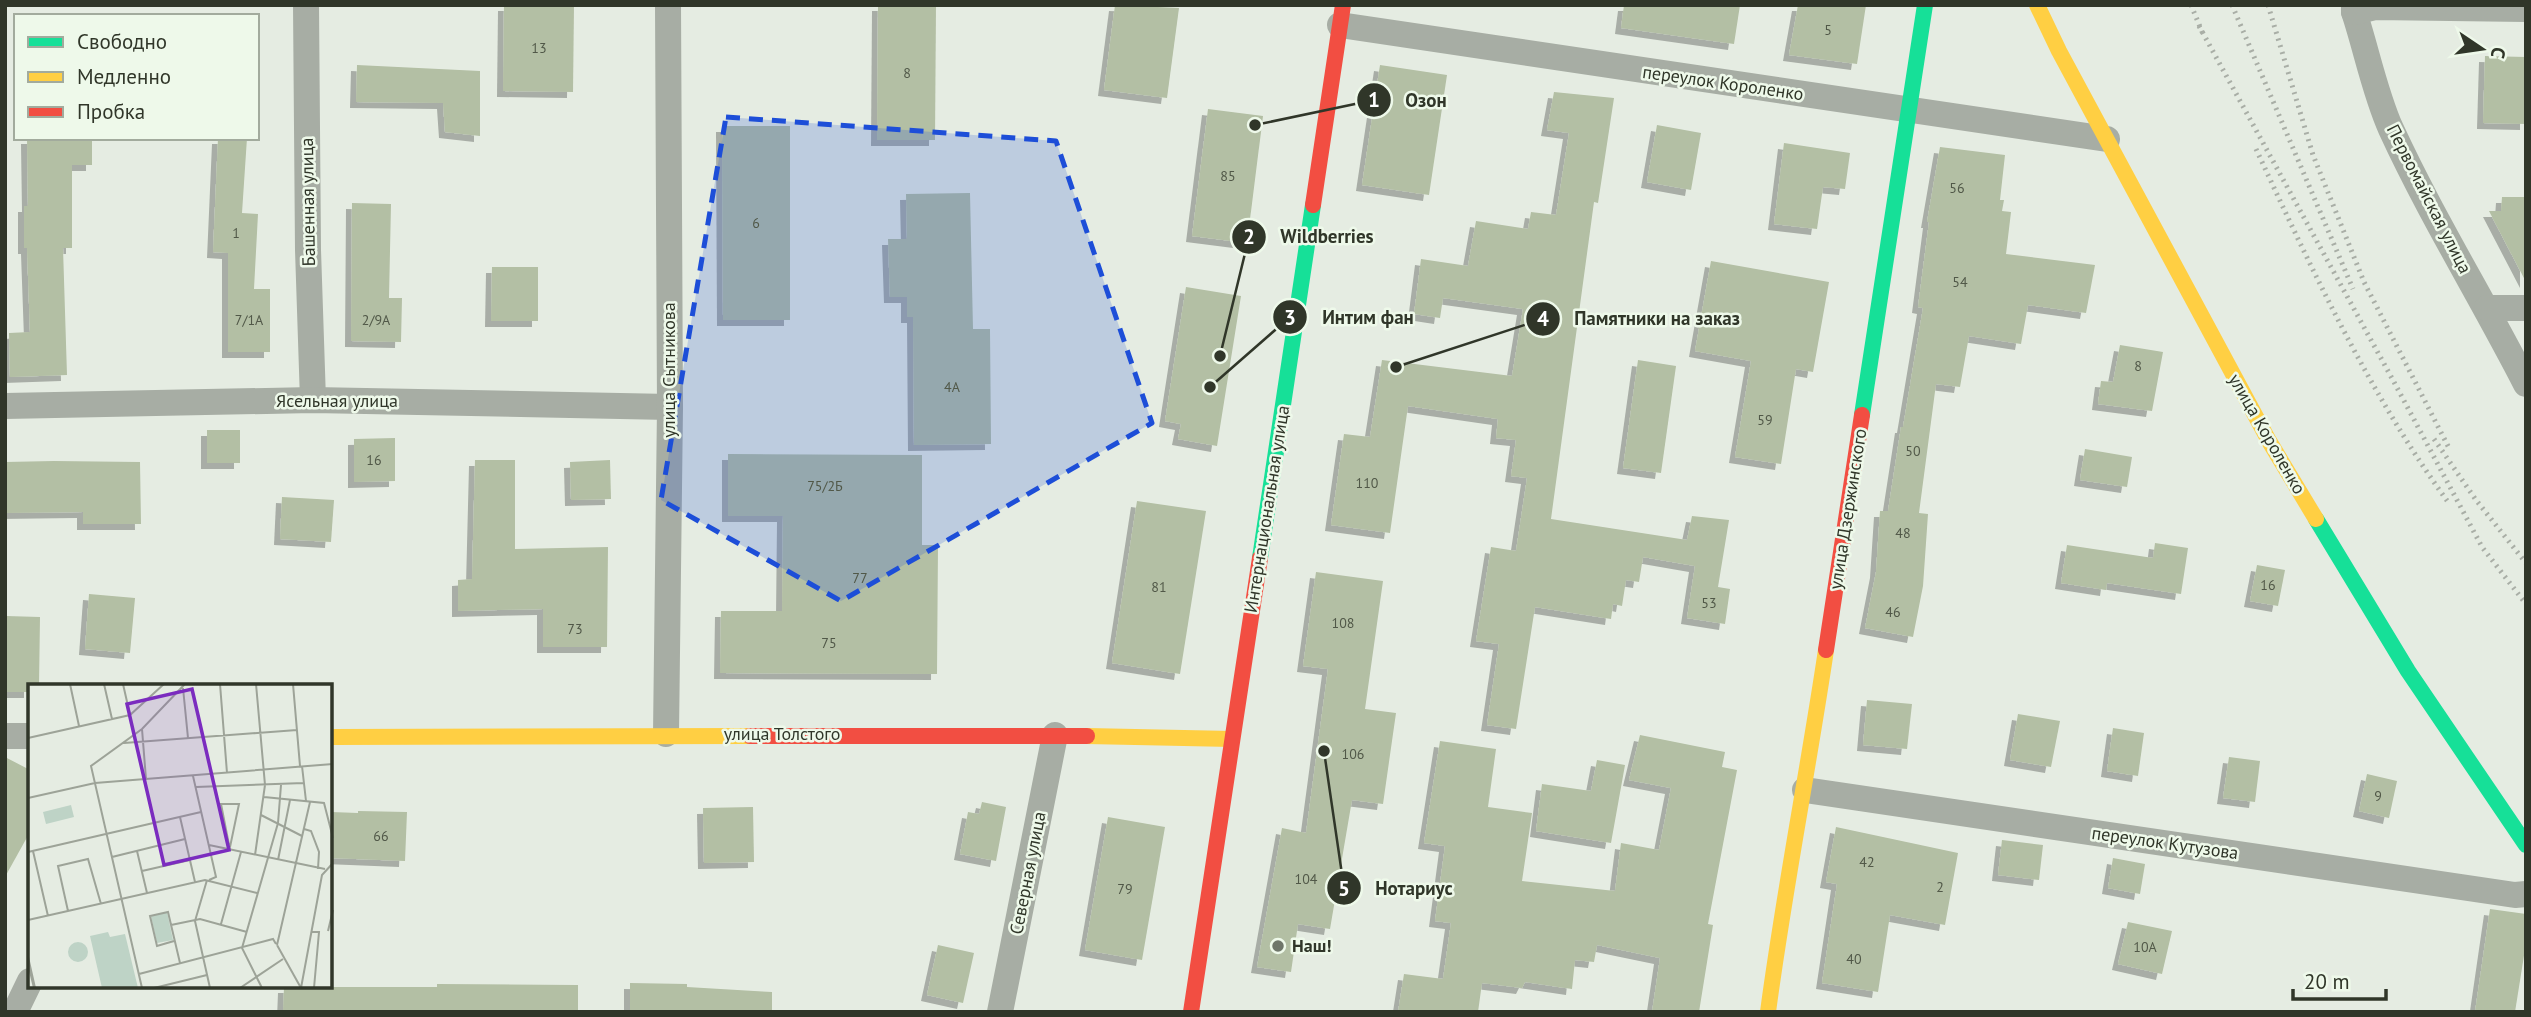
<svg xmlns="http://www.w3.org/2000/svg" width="2531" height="1017" font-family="'PT Sans',sans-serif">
  <defs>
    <filter id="shadow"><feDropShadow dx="-6" dy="6" stdDeviation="0" flood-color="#0004"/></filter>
  </defs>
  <rect width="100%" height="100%" fill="#e5ece2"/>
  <g fill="#b3bfa4" filter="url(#shadow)">
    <polygon points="504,5 574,5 573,92 503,91"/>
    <polygon points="878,5 936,5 935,140 877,140"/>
    <polygon points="1115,5 1179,8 1167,98 1104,90"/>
    <polygon points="1624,5 1740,5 1734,44 1621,28"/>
    <polygon points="1798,5 1866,5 1857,64 1789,55"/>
    <polygon points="2485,56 2526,57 2526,124 2483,123"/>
    <polygon points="357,65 480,71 480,136 445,132 443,103 356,102"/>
    <polygon points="1380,65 1447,75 1429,195 1362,185"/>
    <polygon points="1554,92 1614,98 1598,203 1594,202 1551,519 1687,540 1692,516 1729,520 1718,587 1730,589 1725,624 1687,618 1695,566 1643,557 1639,582 1626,580 1622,606 1613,604 1611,619 1535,607 1516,729 1487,725 1499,644 1476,641 1491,547 1516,551 1527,478 1511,476 1516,440 1496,438 1498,419 1408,406 1390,533 1331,525 1344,434 1370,437 1382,360 1512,376 1523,309 1443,298 1440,318 1414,314 1421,259 1468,266 1476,221 1528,229 1531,212 1556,215 1569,133 1547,130"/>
    <polygon points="1208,109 1263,116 1247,243 1192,236"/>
    <polygon points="1657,125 1701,133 1691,190 1647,182"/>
    <polygon points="722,126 790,126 790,320 723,320"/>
    <polygon points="27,138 92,138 92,165 72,165 72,248 63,248 67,375 10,377 9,333 30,332 27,248 24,248 24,206 28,206"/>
    <polygon points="218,138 247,138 242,213 258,214 254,289 270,289 270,352 228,352 228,253 213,252"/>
    <polygon points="1784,143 1850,153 1845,189 1823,187 1817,229 1774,224"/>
    <polygon points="1940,147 2005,155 2000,200 2004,200 2002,211 2011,212 2006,254 2095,265 2086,313 2028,305 2021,344 1969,336 1960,387 1936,384 1919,513 1928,514 1923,586 1913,637 1865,628 1876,572 1880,511 1888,511 1901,427 1903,427 1923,308 1918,307 1929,222 1927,222"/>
    <polygon points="970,193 973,329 990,329 991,444 914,445 913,317 907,317 907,297 890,297 888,239 907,239 906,194"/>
    <polygon points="2502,197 2526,197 2526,282 2489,211 2501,211"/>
    <polygon points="352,203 391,204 389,298 402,298 401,342 351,341"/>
    <polygon points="1711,261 1829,282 1813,372 1796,369 1781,464 1735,457 1751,361 1695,351"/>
    <polygon points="492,267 538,267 538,321 491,321"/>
    <polygon points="1186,287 1241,296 1217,446 1178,439 1181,424 1165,421"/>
    <polygon points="2120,345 2163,352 2152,411 2098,404 2101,381 2113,382"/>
    <polygon points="1638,360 1676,366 1661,473 1623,468"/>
    <rect x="207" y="430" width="33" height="33"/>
    <polygon points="395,438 395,481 354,482 354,439"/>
    <polygon points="2085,449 2132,457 2127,487 2080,480"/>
    <polygon points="728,454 922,455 922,545 938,545 937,674 720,673 721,611 782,611 783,516 728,516"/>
    <polygon points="475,460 515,460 515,549 608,547 607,647 543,647 543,609 458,611 458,580 472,579"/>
    <polygon points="610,460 611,499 571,500 570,462"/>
    <polygon points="54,461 140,462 141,524 83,524 83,512 5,513 5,462"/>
    <polygon points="282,497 334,500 331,542 280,539"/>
    <polygon points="1137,501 1206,511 1180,674 1112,663"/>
    <polygon points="2155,543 2188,548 2181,594 2107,583 2106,590 2061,583 2067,545 2153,558"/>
    <polygon points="2257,565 2285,570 2278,606 2250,601"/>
    <polygon points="1316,572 1383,581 1365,709 1396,713 1383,804 1352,800 1330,929 1298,924 1291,972 1257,967 1282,828 1306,833 1328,669 1303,666"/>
    <polygon points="89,594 135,598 130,653 85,649"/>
    <polygon points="6,616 40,617 39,686 30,686 30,692 5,692"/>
    <polygon points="1867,700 1912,704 1907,749 1863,745"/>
    <polygon points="2018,714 2060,721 2051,767 2010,760"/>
    <polygon points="2113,728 2144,733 2138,776 2107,771"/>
    <polygon points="1640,735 1725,752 1722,767 1737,770 1708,924 1713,925 1699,1012 1652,1012 1660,958 1597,945 1594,962 1575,960 1572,989 1525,982 1522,988 1482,983 1478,1012 1398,1012 1404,974 1443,979 1451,923 1435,921 1445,846 1424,843 1440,741 1496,749 1488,807 1532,813 1522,881 1615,891 1621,843 1659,850 1671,788 1629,780"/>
    <polygon points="5,757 30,770 30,832 5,877"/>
    <polygon points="2229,757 2260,761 2255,802 2223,798"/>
    <polygon points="1597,760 1625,765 1611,843 1536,831 1542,784 1591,791"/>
    <polygon points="2367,774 2397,781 2389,818 2359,811"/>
    <polygon points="982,802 1006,807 996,861 960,854 968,812 979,814"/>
    <polygon points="753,807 754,862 704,863 703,808"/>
    <polygon points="358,811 407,812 405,861 331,858 331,812 358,813"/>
    <polygon points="1108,817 1165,827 1142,960 1085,950"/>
    <polygon points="1836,827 1958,853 1945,925 1890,915 1878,992 1822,983 1837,884 1826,882"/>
    <polygon points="2002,840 2043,845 2039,880 1998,875"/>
    <polygon points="2113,858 2145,864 2140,894 2108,888"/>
    <polygon points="2490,909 2526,914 2526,943 2515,1012 2475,1012"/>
    <polygon points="2128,922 2172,931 2162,974 2118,964"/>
    <polygon points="938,945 974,953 963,1003 927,995"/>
    <polygon points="630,983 687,984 687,987 772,992 772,1012 630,1012"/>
    <polygon points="437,984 578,985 578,1012 283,1012 284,987 437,987"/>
  </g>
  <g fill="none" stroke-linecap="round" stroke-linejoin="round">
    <g stroke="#a7ada4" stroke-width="26">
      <polyline points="306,5 308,250 313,400"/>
      <path d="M 2354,5 L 2354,12 C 2366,48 2375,94 2391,129 C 2431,216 2482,298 2526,384"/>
      <polyline points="2354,12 2375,7 2526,9"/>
      <polyline points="1340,25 2107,139"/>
      <polyline points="2487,308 2526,308"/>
      <polyline points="5,406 313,400 670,407"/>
      <polyline points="666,734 670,407 668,5"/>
      <polyline points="5,736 30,736"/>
      <polyline points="1805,790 2515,895 2526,894"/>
      <polyline points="15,1012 30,981"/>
      <polyline points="1000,1012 1055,735"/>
    </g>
    <g stroke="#16e098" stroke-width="16">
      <polyline points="1862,415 1925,5"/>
      <polyline points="2316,519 2408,671 2526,845"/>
      <polyline points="1260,558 1313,205"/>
    </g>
    <g stroke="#ffcf43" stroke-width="16">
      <polyline points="2037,5 2059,51 2269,441 2316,519"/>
      <polyline points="1087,736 1232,739"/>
      <polyline points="331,737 750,736"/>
      <path d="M 1768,1012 C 1784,891 1808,771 1826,650"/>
    </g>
    <g stroke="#f24e42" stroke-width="16">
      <polyline points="1313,205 1343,5"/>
      <polyline points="1826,650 1862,415"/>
      <polyline points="750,736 1087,736"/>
      <polyline points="1191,1012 1260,558"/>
    </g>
    <g stroke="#a9aea6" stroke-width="5" stroke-dasharray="2 5" stroke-linecap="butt">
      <polyline points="2191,5 2203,34"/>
      <polyline points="2232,5 2353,289"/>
      <polyline points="2268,5 2313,155 2364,282 2449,448"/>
      <polyline points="2199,26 2394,382 2482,547 2526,604"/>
      <path d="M 2256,149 C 2312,270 2369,393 2448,502"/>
      <polyline points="2434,439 2476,500 2526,563"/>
    </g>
  </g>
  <path fill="#1d4ed8" fill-opacity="0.2" stroke="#1d4ed8" stroke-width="5" stroke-dasharray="14 9" stroke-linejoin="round" d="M 726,117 L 1056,141 L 1152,423 L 841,601 L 661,500 Z"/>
  <circle fill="#6f766a" stroke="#eef9ea" stroke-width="2.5" cx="1278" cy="946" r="7"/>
  <g text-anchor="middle" stroke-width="5" stroke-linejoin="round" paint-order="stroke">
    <g font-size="14" fill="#515848">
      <text x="1828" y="35">5</text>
      <text x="539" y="53">13</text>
      <text x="907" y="78">8</text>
      <text x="1228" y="181">85</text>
      <text x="1957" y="193">56</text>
      <text x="756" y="228">6</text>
      <text x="236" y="238">1</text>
      <text x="1960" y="287">54</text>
      <text x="249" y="325">7/1А</text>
      <text x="376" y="325">2/9А</text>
      <text x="2138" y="371">8</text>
      <text x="952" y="392">4А</text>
      <text x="1765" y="425">59</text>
      <text x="1913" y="456">50</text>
      <text x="374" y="465">16</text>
      <text x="1367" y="488">110</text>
      <text x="825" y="491">75/2Б</text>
      <text x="1903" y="538">48</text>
      <text x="860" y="583">77</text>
      <text x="2268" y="590">16</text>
      <text x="1159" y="592">81</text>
      <text x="1709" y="608">53</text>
      <text x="1893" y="617">46</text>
      <text x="1343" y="628">108</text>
      <text x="575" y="634">73</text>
      <text x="829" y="648">75</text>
      <text x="1353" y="759">106</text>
      <text x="2378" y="801">9</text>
      <text x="381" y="841">66</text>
      <text x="1867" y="867">42</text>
      <text x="1306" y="884">104</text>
      <text x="1940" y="892">2</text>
      <text x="1125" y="894">79</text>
      <text x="2145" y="952">10А</text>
      <text x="1854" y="964">40</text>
    </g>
    <g font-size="18" fill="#303629" stroke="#eef9ea">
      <text transform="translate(1723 83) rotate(8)" y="6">переулок Короленко</text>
      <text transform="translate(2429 199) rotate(63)" y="6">Первомайская улица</text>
      <text transform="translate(308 202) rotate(-91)" y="6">Башенная улица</text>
      <text transform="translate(669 370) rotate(-90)" y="6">улица Сытникова</text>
      <text x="337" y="407">Ясельная улица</text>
      <text transform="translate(2267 434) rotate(60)" y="6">улица Короленко</text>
      <text transform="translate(1267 509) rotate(-81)" y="6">Интернациональная улица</text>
      <text transform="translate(1848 509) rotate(-81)" y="6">улица Дзержинского</text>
      <text x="782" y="740">улица Толстого</text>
      <text transform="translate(2165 843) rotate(8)" y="6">переулок Кутузова</text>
      <text transform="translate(1028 873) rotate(-79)" y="6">Северная улица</text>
    </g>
    <g font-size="18" font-weight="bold" fill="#303629" stroke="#eef9ea" text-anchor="start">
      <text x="1292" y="952">Наш!</text>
    </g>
  </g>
  <g transform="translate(28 684)">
    <rect width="304" height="304" fill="#e5ece2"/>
    <path d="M 139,228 L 145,256 L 129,259 L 123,232 ZM 80,248 L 82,253 L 97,250 L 110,304 L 74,304 L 62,252 Z" fill="#bed3c6"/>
    <path d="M 43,121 L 46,133 L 18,140 L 15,128 ZM40 268a10 10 0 1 1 20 0a10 10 0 1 1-20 0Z" fill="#bed3c6"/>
    <path fill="none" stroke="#9da398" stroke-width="2" d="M 42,0 L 51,42M 76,0 L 84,35M 95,0 L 102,31M 192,0 L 199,89M 265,0 L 272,82M 155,4 L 160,54M 114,45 L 118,95M 0,54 L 102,31 L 136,0M 96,59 L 269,46M 274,82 L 278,117M 165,92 L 188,193 L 181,196M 168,103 L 276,99M 236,113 L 296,119 L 305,154M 0,114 L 67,99 L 305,80M 233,131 L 274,152M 152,133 L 167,198M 276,145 L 283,147 L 291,168 L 290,185M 181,161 L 297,185M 202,166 L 193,120 L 211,120 L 202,163M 5,167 L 20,232M 109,167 L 119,209M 0,168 L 173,128M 227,171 L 237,101 L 228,0M 84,173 L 157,155M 250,176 L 262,116M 114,187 L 162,176M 179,196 L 167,237 L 182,304M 40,227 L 30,182 L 60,175 L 73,220M 0,236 L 177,196 L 229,209M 193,240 L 213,168M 143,241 L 172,235 L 219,248M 300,247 L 305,226M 284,248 L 291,248 L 286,304M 146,257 L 129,262 L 122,232 L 140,228 L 152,279M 249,261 L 282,118M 249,261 L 273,304M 0,273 L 7,304M 0,279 L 6,304M 111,290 L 245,255 L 248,260M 114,304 L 63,82 L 114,45 L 157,0M 126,304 L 179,291M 212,304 L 255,275M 234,304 L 214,264 L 250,139 L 253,101M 273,304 L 294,191 L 305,179"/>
    <path fill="#7b2cbf" fill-opacity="0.15" stroke="#7b2cbf" stroke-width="3.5" d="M 164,5 L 201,166 L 136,181 L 99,20 Z"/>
    <rect width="304" height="304" fill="none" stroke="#303629" stroke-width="3.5"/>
  </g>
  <path fill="none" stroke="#303629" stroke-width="2.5" d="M1255 125L1374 100M1220 356L1249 237M1210 387L1290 317M1396 367L1543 319M1324 751L1344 888"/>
  <g fill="#303629" stroke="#eef9ea" stroke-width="2.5">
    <circle cx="1255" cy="125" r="7"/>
    <circle cx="1220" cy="356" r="7"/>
    <circle cx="1210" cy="387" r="7"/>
    <circle cx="1396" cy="367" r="7"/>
    <circle cx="1324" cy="751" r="7"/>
    <circle cx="1374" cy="100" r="18"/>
    <circle cx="1249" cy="237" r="18"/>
    <circle cx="1290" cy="317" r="18"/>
    <circle cx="1543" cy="319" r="18"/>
    <circle cx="1344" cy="888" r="18"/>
  </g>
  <g font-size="21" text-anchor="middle" font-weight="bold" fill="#fff">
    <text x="1374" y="107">1</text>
    <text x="1249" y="244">2</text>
    <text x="1290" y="325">3</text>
    <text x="1543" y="326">4</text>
    <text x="1344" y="896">5</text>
  </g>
  <g font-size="19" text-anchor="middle" font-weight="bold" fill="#303629" stroke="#eef9ea" stroke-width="5" stroke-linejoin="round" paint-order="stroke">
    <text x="1426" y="107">Озон</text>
    <text x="1327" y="243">Wildberries</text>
    <text x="1368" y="324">Интим фан</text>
    <text x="1657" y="325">Памятники на заказ</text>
    <text x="1414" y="895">Нотариус</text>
  </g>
  <rect width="2531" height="1017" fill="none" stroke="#303629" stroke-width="14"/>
  <rect x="14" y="14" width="245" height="126" fill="#eef9ea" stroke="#a2ab9d" stroke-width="2"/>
  <rect x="28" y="37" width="35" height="10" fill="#16e098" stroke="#a2ab9d" stroke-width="2"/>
  <text x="77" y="49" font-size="21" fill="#303629">Свободно</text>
  <rect x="28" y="72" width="35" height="10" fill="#ffcf43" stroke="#a2ab9d" stroke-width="2"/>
  <text x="77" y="84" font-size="21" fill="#303629">Медленно</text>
  <rect x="28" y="107" width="35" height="10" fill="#f24e42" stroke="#a2ab9d" stroke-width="2"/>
  <text x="77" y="119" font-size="21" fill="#303629">Пробка</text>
  <g transform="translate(2482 49) rotate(103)" stroke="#eef9ea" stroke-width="5" paint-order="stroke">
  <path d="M0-5L12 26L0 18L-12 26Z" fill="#303629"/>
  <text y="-10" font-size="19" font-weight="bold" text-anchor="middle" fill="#303629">С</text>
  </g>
  <path d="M2293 989v10h93v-10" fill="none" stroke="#303629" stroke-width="3.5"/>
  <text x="2304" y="989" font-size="21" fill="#303629" stroke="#eef9ea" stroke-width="5" paint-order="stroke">20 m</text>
</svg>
